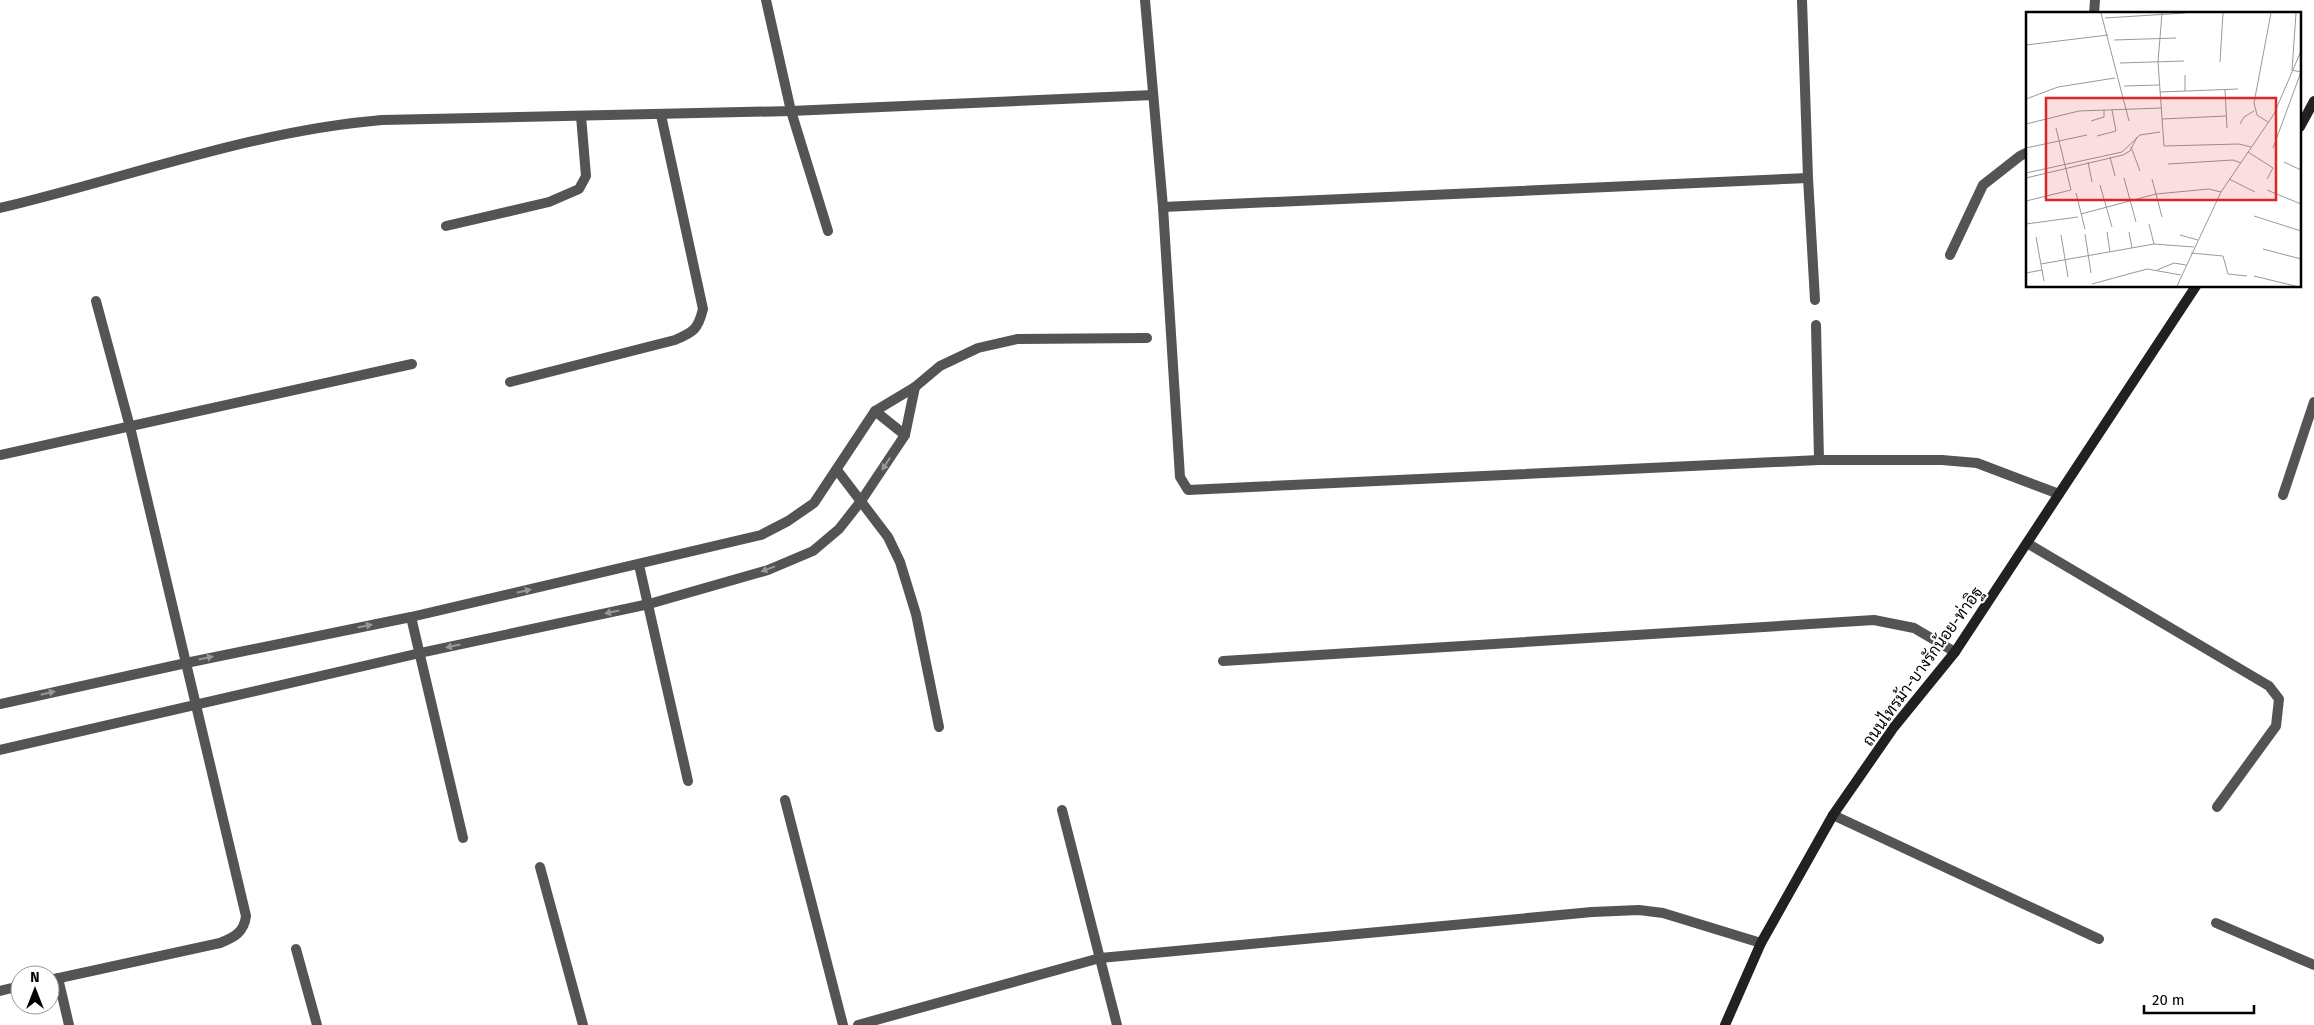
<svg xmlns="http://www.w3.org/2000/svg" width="2314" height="1025" font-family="'Fira Sans',Sarabun,sans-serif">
  <rect width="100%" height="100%" fill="#fff"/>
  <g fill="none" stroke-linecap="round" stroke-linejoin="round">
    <g stroke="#545454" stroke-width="10">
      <polyline points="766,0 791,111 828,231"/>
      <polyline points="1145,0 1163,207 1180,477 1188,490 1819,460 1942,460 1977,463 2059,494"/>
      <polyline points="1802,0 1808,178 1815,300"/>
      <polyline points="2094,14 2095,0"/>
      <polyline points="1163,207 1808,178"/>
      <path d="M 0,208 C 127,178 251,131 382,120 L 791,111 L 1153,95"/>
      <polyline points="446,226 549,202 579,189 586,176 581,116"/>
      <polyline points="1950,255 1983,185 2020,156 2028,152"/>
      <polyline points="1816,325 1819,460"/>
      <path d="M 510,382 L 675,340 C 694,332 698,329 703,309 L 661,115"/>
      <polyline points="875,411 905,435"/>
      <polyline points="0,455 412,364"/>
      <polyline points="837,470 888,537 900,562 916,614 939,727"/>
      <polyline points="2283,495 2314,402"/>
      <polyline points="2027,543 2269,686 2279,699 2276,726 2217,807"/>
      <polyline points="639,565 688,781"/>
      <polyline points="411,617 463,838"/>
      <polyline points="1223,661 1874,620 1914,628 1955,652"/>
      <polyline points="0,704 186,663 411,617 761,535 788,521 814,503 875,411 915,387 940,366 978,348 1017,339 1147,338"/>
      <polyline points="0,750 420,653 649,604 768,570 813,551 839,529 861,501 905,435 915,387"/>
      <polyline points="785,800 843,1025"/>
      <polyline points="1062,810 1117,1025"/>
      <polyline points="1833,815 2099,939"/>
      <polyline points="540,867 583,1025"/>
      <polyline points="2216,923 2314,965"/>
      <polyline points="296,949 317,1025"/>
      <polyline points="58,978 69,1025"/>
      <path d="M 50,980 L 220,943 C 235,937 244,932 246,916 L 130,427 L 96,301"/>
      <polyline points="0,991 20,986"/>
      <polyline points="858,1025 1100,958 1592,912 1639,910 1663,913 1761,943"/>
    </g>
    <g stroke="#212121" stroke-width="10">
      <polyline points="2300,127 2314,101"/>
      <polyline points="1725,1025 1761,943 1833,815 1894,727 1955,652 2196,286"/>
    </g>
  </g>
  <defs><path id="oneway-solid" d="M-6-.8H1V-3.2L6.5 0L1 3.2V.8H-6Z" transform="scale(1.25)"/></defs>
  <g fill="#989898">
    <use href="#oneway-solid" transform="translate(886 464) rotate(123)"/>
    <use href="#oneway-solid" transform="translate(768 569) rotate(160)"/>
    <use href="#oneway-solid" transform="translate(524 591) rotate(-13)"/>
    <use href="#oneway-solid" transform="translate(612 612) rotate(168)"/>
    <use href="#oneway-solid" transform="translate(365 626) rotate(-12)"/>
    <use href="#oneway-solid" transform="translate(453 646) rotate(168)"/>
    <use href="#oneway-solid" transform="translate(206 658) rotate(-12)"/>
    <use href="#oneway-solid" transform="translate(48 693) rotate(-13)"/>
  </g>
  <g text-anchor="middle" stroke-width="4" stroke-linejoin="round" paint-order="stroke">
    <g font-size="16" fill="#000" stroke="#fff">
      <text transform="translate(1922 666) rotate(-54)" y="6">ถนนไทรม้า-บางรักน้อย-ท่าอิฐ</text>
    </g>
  </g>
  <g transform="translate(2026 12)">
    <rect width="275" height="275" fill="#fff"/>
    <path fill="none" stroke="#999" stroke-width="1" d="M 75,1 L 103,109M 136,1 L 132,50 L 138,134 L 213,132 L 225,135M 79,6 L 159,1M 88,28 L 150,26M 0,33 L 82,23M 194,50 L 197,1M 94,51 L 158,49M 98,74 L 133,73M 199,78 L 201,116M 159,79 L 159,63M 134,80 L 212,77M 0,87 L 32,75 L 89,66M 136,107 L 200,104M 65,109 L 78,105 L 78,98M 242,110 L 231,103 L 228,91 L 245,1M 0,112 L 53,99 L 135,96M 214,112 L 218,105 L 228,99M 71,124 L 90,119 L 86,98M 105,135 L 114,159M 0,136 L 61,123M 247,136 L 275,60 L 266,58 L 270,1M 222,140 L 247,156 L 241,167M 84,145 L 89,164M 62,150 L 66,170M 258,150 L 275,158M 142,152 L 207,148 L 215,151M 0,161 L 96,140 L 114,123 L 134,120M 0,166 L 97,143 L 104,139 L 111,125M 98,166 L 110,210M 126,167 L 136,205M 203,167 L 229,180M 74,173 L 86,215M 241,178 L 275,192M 50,181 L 59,217M 0,189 L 45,178 L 30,116M 55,202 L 130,182 L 183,177 L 195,180M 228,204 L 275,219M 0,212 L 52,205M 123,212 L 128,232M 81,220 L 84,240M 103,220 L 106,236M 59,222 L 65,261M 35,223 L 42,265M 154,223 L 172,228M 10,225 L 18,269M 237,237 L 275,247M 165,241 L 197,244 L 202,262 L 221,264M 15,252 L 128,232 L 168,235M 131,258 L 148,251 L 160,253M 0,261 L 16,258M 228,264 L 269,274M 66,272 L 121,257 L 155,263M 151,274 L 195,180 L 248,102 L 275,39"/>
    <path fill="#d62828" fill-opacity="0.15" stroke="#d62828" stroke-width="2.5" d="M 20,86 L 250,86 L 250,188 L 20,188 Z"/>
    <rect width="275" height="275" fill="none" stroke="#000" stroke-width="2.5"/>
  </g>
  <g transform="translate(35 990)"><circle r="24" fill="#ffffff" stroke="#999999"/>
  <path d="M0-4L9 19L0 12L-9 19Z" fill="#000000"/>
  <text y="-8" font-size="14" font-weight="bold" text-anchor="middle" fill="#000000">N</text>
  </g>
  <path d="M2144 1005v8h110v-8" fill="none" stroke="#000000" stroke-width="2.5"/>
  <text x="2152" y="1005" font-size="15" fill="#000000" stroke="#ffffff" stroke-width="4" paint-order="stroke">20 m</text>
</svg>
